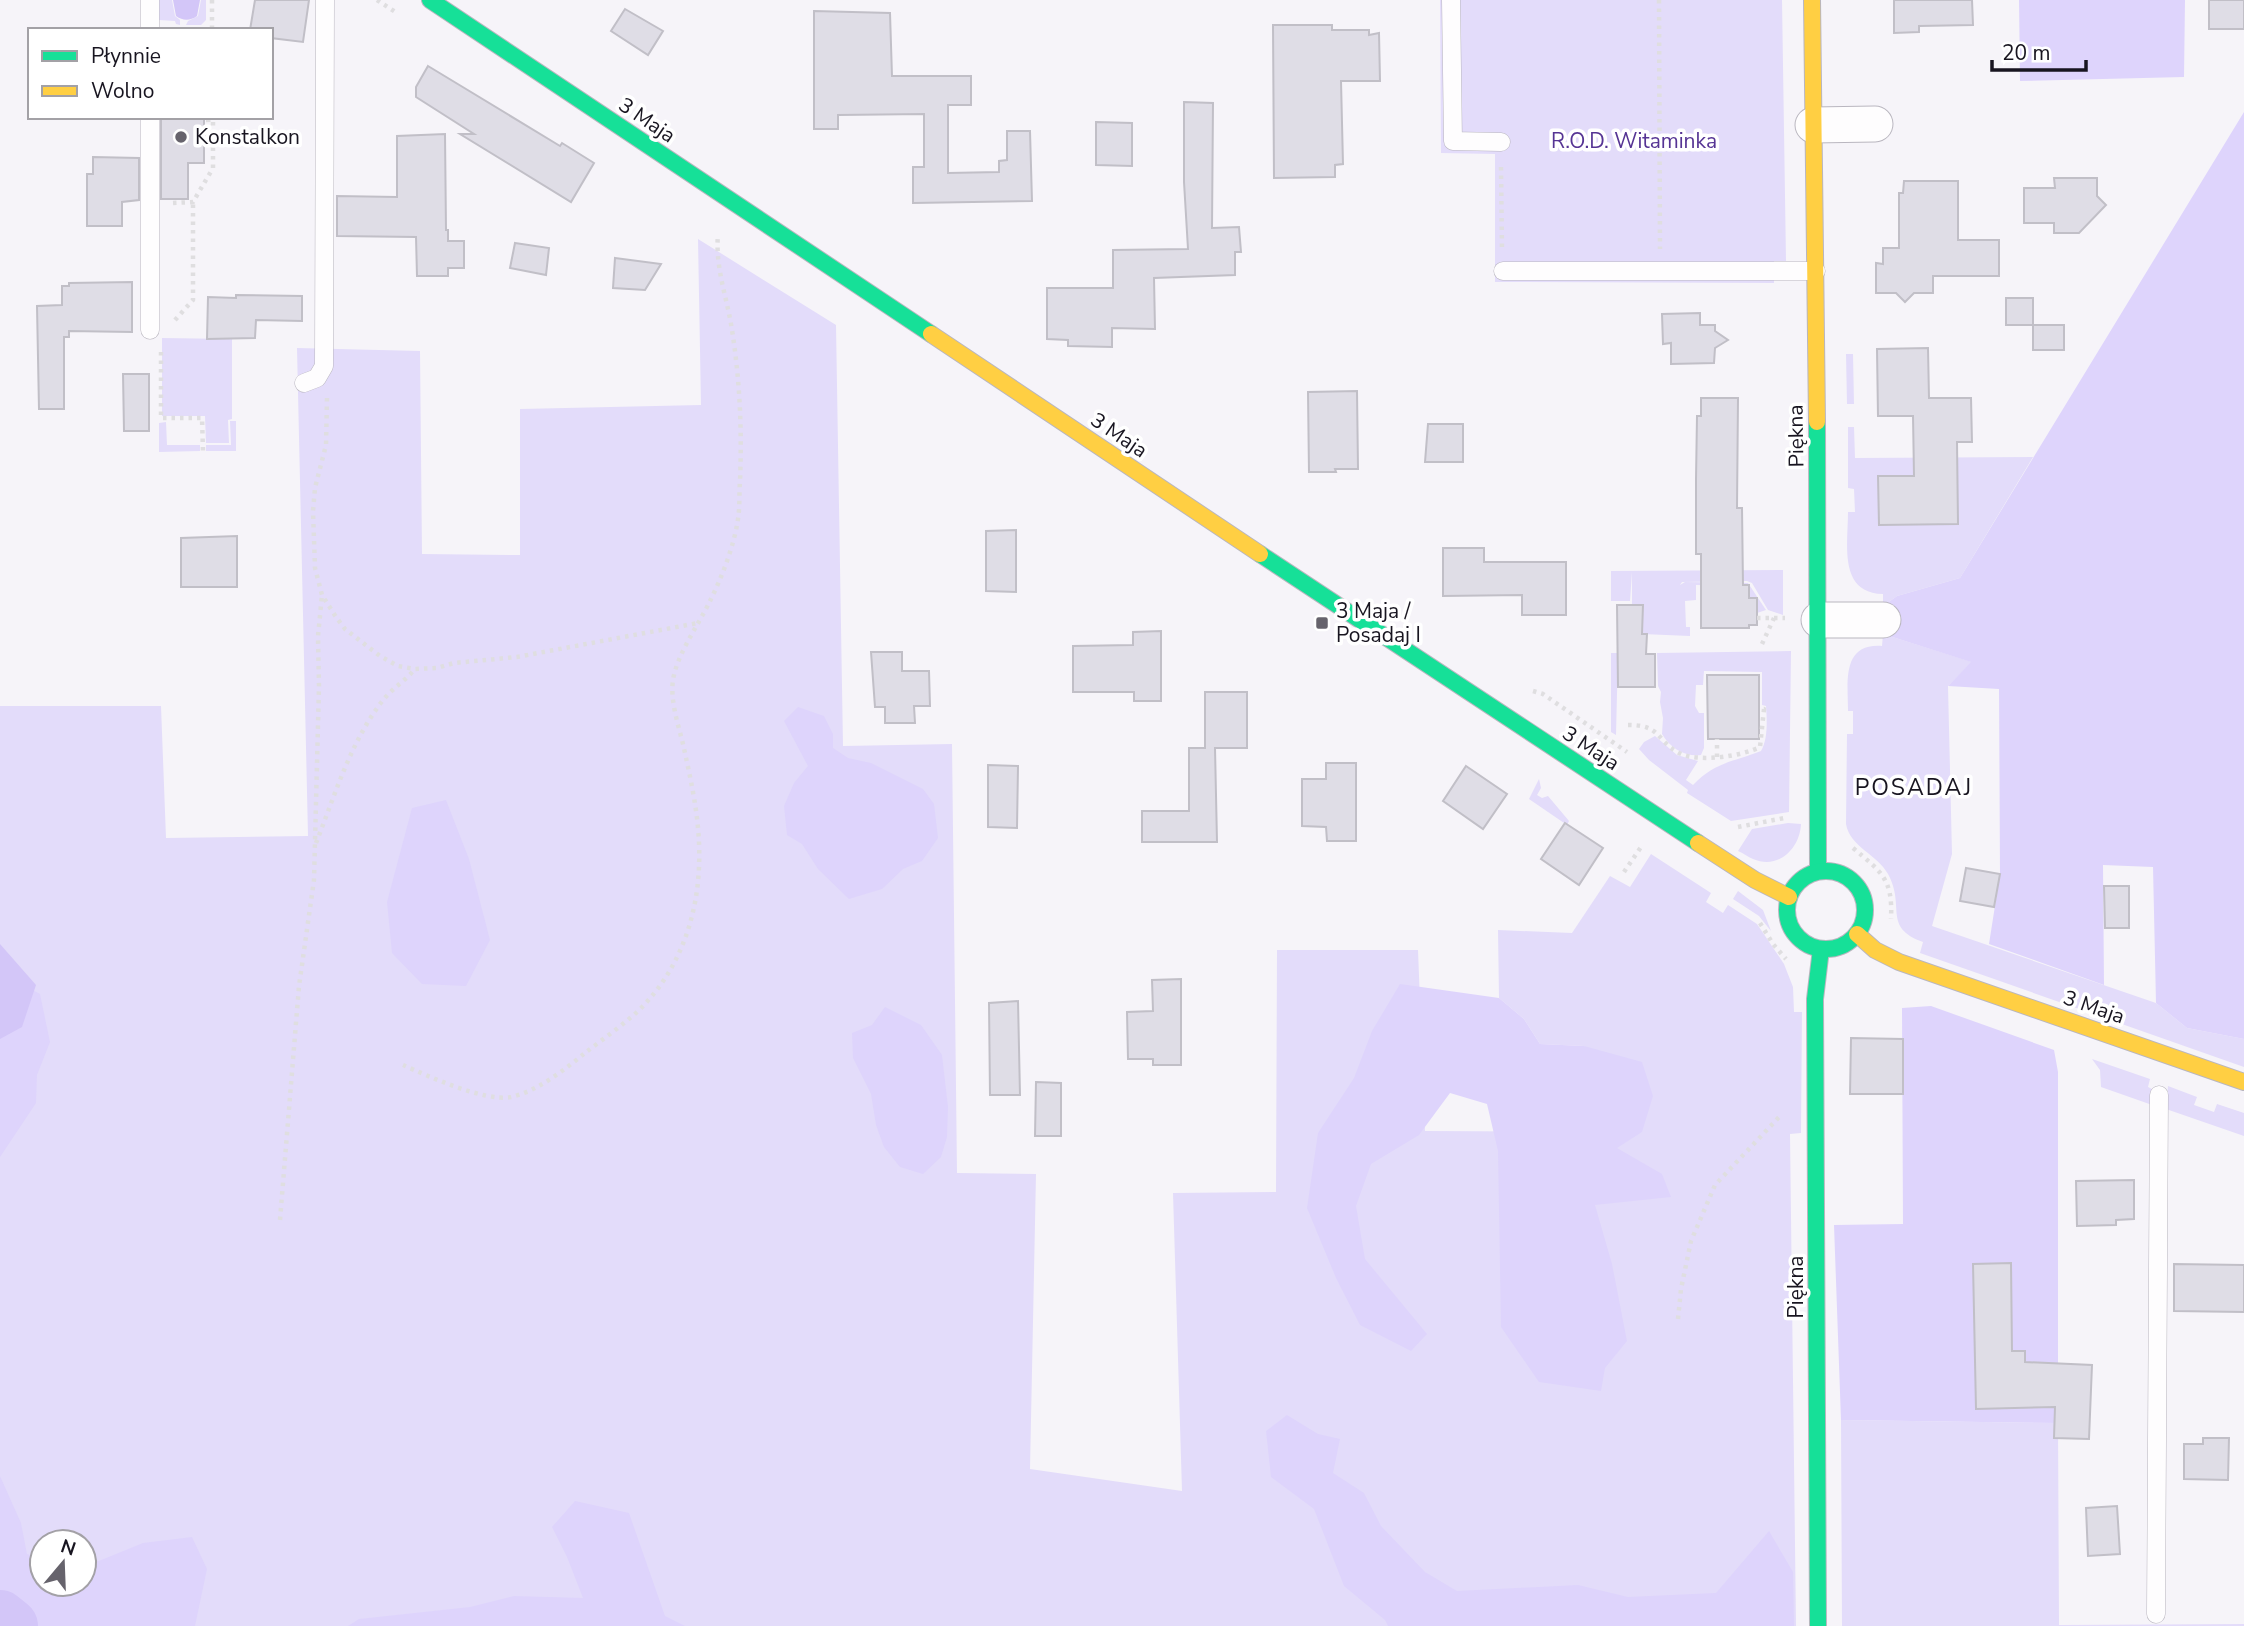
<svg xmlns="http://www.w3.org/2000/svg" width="2244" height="1626" font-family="'Nunito Sans',sans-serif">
  <rect width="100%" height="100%" fill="#f6f4f9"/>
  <g fill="#e3dcfa" fill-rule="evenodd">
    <polygon points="159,0 172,0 175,16 180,20 180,25 176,24 175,21 159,20"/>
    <polygon points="201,0 206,0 206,20 201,25 186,25 188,21 198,16"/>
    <polygon points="1440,0 1782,0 1786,261 1774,261 1774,283 1495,282 1495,154 1441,153"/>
    <path d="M 698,239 L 836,325 L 843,746 L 952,744 L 957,1173 L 1036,1174 L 1030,1469 L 1182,1491 L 1173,1193 L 1276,1192 L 1277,950 L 1418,950 L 1425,1131 L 1642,1132 L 1584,1046 L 1540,1044 L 1524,1019 L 1499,998 L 1498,930 L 1572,933 L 1610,876 L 1630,887 L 1651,854 L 1711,893 L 1706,902 L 1723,913 L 1728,905 L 1757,924 L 1784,964 L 1793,987 L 1794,1012 L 1802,1012 L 1801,1133 L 1790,1134 L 1796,1626 L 0,1626 L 0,706 L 161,706 L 166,838 L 308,836 L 297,348 L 420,351 L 422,554 L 520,555 L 520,409 L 701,405 ZM 42,1542 L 84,1542 L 84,1584 L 42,1584 Z"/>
    <polygon points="162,338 232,339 232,419 228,420 229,443 206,443 205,416 162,416"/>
    <polygon points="1846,354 1853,354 1854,404 1847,404"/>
    <polygon points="230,421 236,421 236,451 206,451 206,445 231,445"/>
    <polygon points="166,422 167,445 200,445 200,451 159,452 159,423"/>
    <path d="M 1848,427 L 1854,427 L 1855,458 L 2033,457 L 1960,578 L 1897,596 L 1883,606 L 1883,594 C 1838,593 1848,544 1848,512 L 1855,512 L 1854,489 L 1848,488 Z"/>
    <polygon points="1783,570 1783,615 1768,610 1752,583 1747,581 1682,582 1680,585 1685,582 1748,583 1766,610 1757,613 1757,599 1749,598 1748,586 1696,585 1696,600 1685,601 1686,627 1690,627 1690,636 1642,634 1642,605 1632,605 1632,572 1630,601 1611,601 1611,571"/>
    <path d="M 1883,634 L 1972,662 L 1948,686 L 1952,854 L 1932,926 L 2156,1003 L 2187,1028 L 2244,1039 L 2244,1067 L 1920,953 L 1923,942 C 1882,927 1906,907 1888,874 C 1877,854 1850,847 1846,824 L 1847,734 L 1853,734 L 1853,711 L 1848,711 C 1848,683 1841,643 1882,646 Z"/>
    <path d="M 1791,651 L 1789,812 L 1731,821 L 1687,793 L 1688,790 L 1649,760 L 1639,749 L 1644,742 L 1655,736 L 1677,755 L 1698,761 L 1686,780 L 1693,785 C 1715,762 1733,762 1761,751 C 1768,739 1767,720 1766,706 L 1762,705 L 1762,672 L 1704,671 L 1703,685 L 1696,685 L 1695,706 L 1699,713 L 1704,713 L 1704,748 L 1701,755 C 1685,757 1670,748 1662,734 L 1663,718 L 1660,702 L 1661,692 L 1658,686 L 1657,653 Z"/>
    <polygon points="1611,653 1655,653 1618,653 1616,735 1611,732"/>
    <polygon points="1539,779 1541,788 1537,795 1542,798 1548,796 1569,821 1567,825 1529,799"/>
    <path d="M 1788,823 L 1801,824 C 1800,848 1779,870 1753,859 C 1748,857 1743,853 1738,851 L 1752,829 Z"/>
    <polygon points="1738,891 1763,910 1771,931 1759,916 1733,899"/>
    <polygon points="2092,1059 2150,1079 2148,1087 2154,1090 2155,1106 2101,1087 2100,1070"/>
    <polygon points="2168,1086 2197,1097 2194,1105 2214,1112 2217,1104 2244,1113 2244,1136 2166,1109"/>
    <polygon points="1841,1420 2058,1423 2059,1625 2244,1624 2244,1626 1842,1626"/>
  </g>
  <g fill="#ded4fc">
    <polygon points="2019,0 2185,0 2184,77 2020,81"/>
    <polygon points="2244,112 2244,1039 2187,1028 2156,1003 2153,867 2103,865 2104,985 1989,944 2000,874 1999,689 1948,686 1971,662 1883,634 1883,606 1897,596 1960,578"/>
    <polygon points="798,707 824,716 833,734 833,748 848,758 871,763 923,789 934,804 938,838 922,861 903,869 882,889 849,899 818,869 802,844 787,835 784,806 794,783 808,766 784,721"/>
    <polygon points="446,800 469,859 490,940 466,986 422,984 392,953 387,902 412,808"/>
    <polygon points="0,972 40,994 50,1042 37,1075 36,1103 0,1157"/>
    <polygon points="1400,984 1499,998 1524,1019 1540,1044 1584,1046 1642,1062 1653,1096 1642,1132 1617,1148 1662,1174 1671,1197 1595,1205 1612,1264 1627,1341 1605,1368 1601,1391 1539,1382 1501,1327 1498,1151 1487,1104 1450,1093 1419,1135 1371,1164 1356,1206 1365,1259 1427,1334 1411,1351 1360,1325 1336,1278 1307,1208 1318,1133 1354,1078 1372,1031"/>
    <polygon points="1931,1006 2054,1050 2058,1072 2058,1423 1841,1420 1834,1225 1903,1224 1902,1008"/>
    <polygon points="885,1007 921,1025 942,1055 948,1107 947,1137 941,1157 923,1174 900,1167 884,1147 876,1125 871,1094 853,1058 852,1033 872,1025"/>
    <polygon points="1287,1415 1318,1434 1340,1439 1333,1473 1364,1493 1381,1526 1425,1572 1457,1591 1578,1585 1628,1597 1716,1593 1769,1531 1793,1572 1794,1626 1388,1626 1385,1620 1344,1586 1314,1509 1271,1477 1266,1431"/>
    <polygon points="0,1476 21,1523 27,1554 42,1559 42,1584 84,1584 84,1567 143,1543 192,1537 207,1569 195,1626 0,1626"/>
    <polygon points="575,1501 629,1513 665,1616 685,1626 348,1626 359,1619 470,1607 514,1596 583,1598 567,1557 552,1527"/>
  </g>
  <g fill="#d3c6f8">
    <path d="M 173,0 L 200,0 L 197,16 C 190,21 183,21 176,16 Z"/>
    <polygon points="0,944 36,985 22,1027 0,1039"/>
  </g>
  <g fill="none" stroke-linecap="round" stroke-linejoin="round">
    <polyline stroke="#d3c6f8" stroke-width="56" points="0,1618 10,1626"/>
  </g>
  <g fill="#dfdde6" stroke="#c1bfc7" stroke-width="2">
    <polygon points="255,0 309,0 303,42 271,38 271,30 250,30"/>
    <polygon points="1894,0 1972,0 1973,25 1919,26 1919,32 1894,33"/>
    <rect x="2209" y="0" width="35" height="29"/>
    <polygon points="625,9 663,31 648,55 611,31"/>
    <polygon points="814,11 890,13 892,76 971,76 971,105 948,105 948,173 999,172 999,161 1007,160 1007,131 1030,131 1032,201 913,203 913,167 924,167 924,114 838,115 838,129 814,129"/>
    <polygon points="1273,25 1332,25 1332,30 1369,30 1369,35 1379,33 1380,81 1341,81 1343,164 1335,165 1335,177 1274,178"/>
    <polygon points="428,66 560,146 562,143 594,163 571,202 460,134 474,134 416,97 416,87"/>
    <polygon points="1184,102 1213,103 1212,228 1239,227 1241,252 1235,252 1235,275 1154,278 1155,329 1112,328 1112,347 1068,346 1068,340 1047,339 1047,288 1113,288 1113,250 1188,249 1184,182"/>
    <polygon points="161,117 204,117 204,163 188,163 188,199 161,199"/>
    <polygon points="1096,122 1132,123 1132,166 1096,165"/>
    <polygon points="445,134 446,230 448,230 448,241 464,241 464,268 448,268 448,276 417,276 416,237 337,236 337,196 397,197 397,136"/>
    <polygon points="93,157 139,158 139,200 122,202 122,226 87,226 87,174 93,174"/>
    <polygon points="2054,178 2097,178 2097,196 2106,205 2079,233 2054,233 2054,223 2024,223 2024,188 2055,188"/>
    <polygon points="1904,181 1958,181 1958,240 1999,240 1999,276 1933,276 1933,293 1914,293 1905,302 1896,293 1876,293 1876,263 1883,264 1883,248 1899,248 1899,193 1903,193"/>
    <polygon points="515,243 549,248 546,275 510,268"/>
    <polygon points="615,258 661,264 645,290 613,288"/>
    <polygon points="132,282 132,332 69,331 69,337 64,337 64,409 39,409 37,306 62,305 62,286 69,286 69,283"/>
    <polygon points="236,295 302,296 302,321 256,320 255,338 207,339 208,297 236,298"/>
    <rect x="2006" y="298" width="27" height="27"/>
    <polygon points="1700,313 1700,325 1715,325 1715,331 1728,340 1715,348 1714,363 1671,364 1671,343 1663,344 1662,314"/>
    <rect x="2033" y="325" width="31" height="25"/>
    <polygon points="1928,348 1929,398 1971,398 1972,442 1957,442 1958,524 1879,525 1878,476 1914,476 1913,416 1878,416 1877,349"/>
    <polygon points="123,374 149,374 149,431 124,431"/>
    <polygon points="1357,391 1358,469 1335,469 1336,472 1309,472 1308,392"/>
    <polygon points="1701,398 1738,398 1737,508 1742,508 1743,585 1749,585 1749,598 1757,598 1757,625 1749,625 1749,628 1701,628 1701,554 1696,554 1696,479 1697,416 1701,416"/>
    <polygon points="1428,424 1463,424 1463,462 1425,462"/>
    <polygon points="1016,530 1016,592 986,591 986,531"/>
    <polygon points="237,536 237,587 181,587 181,538"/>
    <polygon points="1443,548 1484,548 1484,562 1566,562 1566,615 1522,615 1522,595 1443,596"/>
    <polygon points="1617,605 1643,605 1642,634 1647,634 1646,654 1655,654 1655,687 1618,687"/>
    <polygon points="1161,631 1161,701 1134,701 1134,692 1073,692 1073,646 1133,645 1133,632"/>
    <polygon points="871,652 902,652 902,671 929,671 930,706 914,706 915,723 885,723 885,707 875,707"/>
    <polygon points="1707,675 1759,675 1759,739 1708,739"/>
    <polygon points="1205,692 1247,692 1247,748 1215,748 1217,842 1142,842 1142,811 1189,811 1189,748 1205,748"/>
    <polygon points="1326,763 1356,763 1356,841 1327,841 1326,827 1302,826 1302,779 1326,779"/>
    <polygon points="988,765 1018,766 1017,828 988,827"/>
    <polygon points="1466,766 1507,794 1483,829 1443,801"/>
    <polygon points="1565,823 1603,848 1579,885 1541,859"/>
    <polygon points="1966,868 2000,874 1994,907 1960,901"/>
    <polygon points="2104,886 2129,886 2129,928 2105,928"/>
    <polygon points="1181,979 1181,1065 1153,1065 1153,1059 1128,1059 1127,1012 1153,1011 1152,980"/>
    <polygon points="1018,1001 1020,1095 990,1095 989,1003"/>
    <polygon points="1851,1038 1903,1039 1903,1094 1850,1094"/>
    <polygon points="1036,1082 1061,1083 1061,1136 1035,1136"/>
    <polygon points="2134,1180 2134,1219 2116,1220 2116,1225 2077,1226 2076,1181"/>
    <polygon points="2011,1263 2012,1351 2025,1351 2025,1362 2092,1365 2089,1439 2054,1438 2055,1407 1976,1409 1973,1264"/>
    <polygon points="2174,1264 2244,1265 2244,1312 2174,1311"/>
    <polygon points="2203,1438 2229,1438 2228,1480 2184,1479 2184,1444 2203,1444"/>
    <polygon points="2117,1506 2120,1554 2088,1556 2086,1508"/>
  </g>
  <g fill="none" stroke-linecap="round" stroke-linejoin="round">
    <g stroke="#b9b6bf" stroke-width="19">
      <g id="lane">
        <polyline points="1451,0 1453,141 1501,142"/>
        <polyline points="150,30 150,0"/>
        <polyline points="1503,271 1816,271"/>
        <polyline points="150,330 150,117"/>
        <polyline points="304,383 317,378 324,366 325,0"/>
        <polyline points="2156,1614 2159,1095"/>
      </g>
    </g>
    <g stroke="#b9b6bf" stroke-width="37">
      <g id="street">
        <polyline points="1813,125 1875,124"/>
        <polyline points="1819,620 1883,620"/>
      </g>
    </g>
    <g stroke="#b9b6bf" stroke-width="18">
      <g id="fast">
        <polyline points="430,0 931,334"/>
        <polyline points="1817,422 1818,871"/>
        <polyline points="1260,554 1698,843"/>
        <circle cx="1826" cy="910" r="39"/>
        <polyline points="1818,1626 1815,999 1821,949"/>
      </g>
    </g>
    <g stroke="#b9b6bf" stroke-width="18">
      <g id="slow">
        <polyline points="1812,0 1817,422"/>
        <polyline points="931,334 1260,554"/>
        <polyline points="1698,843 1755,880 1789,897"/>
        <polyline points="1857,934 1875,950 1899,962 2244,1082"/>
      </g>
    </g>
    <g stroke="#dfdee0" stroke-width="4.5" stroke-dasharray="3.5 5" stroke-linecap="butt">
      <polyline points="212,0 212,30"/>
      <polyline points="377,0 397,13"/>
      <polyline points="1659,0 1660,249"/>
      <polyline points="204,135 209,134 208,117"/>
      <polyline points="1501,167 1502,249"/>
      <polyline points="173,203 193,202 213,168 213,117"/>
      <polyline points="175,320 193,300 193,202"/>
      <polyline points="161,352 161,418 202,418 203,451"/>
      <polyline points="327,398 326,445 315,488 313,511 315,568 322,595 336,617 345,629 380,656 398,666 415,669 437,668 454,663 517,657 698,623"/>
      <polyline points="1757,618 1785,618"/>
      <polyline points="1762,644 1774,618"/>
      <polyline points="1533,691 1543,694 1627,752"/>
      <path d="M 1628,725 C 1662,725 1655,740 1679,753 C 1698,763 1742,756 1760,747 L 1764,709 L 1759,709"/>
      <polyline points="1717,757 1717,739"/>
      <polyline points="1738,827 1784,818"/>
      <path d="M 316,843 C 335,795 351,740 384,699 C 393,688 406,680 415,669"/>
      <path d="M 1853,848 C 1881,872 1893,878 1891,919"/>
      <polyline points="1624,872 1641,847"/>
      <polyline points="1760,923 1773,944 1786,959"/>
      <path d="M 403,1065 C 428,1076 484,1102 511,1097 C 538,1091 564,1070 585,1053 C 603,1039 630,1020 644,1005 C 680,967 697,917 699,867 C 701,824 692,785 683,744 C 678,724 670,700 673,680 C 677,654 699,624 710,601 C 722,577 734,546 738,519 C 740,507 739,494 740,481 C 742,430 740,381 732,330 C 727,297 715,268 718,234"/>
      <polyline points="280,1220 299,986 314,880 319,686 318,636 322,595"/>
      <polyline points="1678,1319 1681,1289 1691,1241 1715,1185 1781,1115"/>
    </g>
    <use href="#lane" stroke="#fefdfe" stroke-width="18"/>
    <use href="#street" stroke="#fefdfe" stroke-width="35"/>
    <use href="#fast" stroke="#16e098" stroke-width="16"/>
    <use href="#slow" stroke="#ffcf43" stroke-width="16"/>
  </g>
  <g fill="#66636c" stroke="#fff" stroke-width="2.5">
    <circle cx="181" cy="137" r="7"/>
    <rect x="1315" y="616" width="14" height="14" rx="3.5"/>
  </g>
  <g text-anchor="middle" stroke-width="7" stroke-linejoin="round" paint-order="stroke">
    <g font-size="21" fill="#181520" stroke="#fff">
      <text transform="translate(647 120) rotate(34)" y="7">3 Maja</text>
      <text transform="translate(1119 435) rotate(34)" y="7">3 Maja</text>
      <text transform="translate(1796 436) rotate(-91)" y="7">Piękna</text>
      <text transform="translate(1591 748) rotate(33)" y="7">3 Maja</text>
      <text transform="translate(2094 1007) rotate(19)" y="7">3 Maja</text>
      <text transform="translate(1796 1287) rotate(-90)" y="7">Piękna</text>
    </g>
    <g font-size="21" fill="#181520" stroke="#fff" text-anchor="start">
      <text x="195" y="144">Konstalkon</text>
      <text x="1336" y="618">3 Maja /<tspan x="1336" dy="24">Posadaj I</tspan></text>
    </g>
    <g font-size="21" fill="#563494" stroke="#fff">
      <text x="1634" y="148">R.O.D. Witaminka</text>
    </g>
    <g font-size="23" letter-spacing="2" fill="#181520" stroke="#fff">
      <text x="1914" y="795">POSADAJ</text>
    </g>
  </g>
  <rect x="28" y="28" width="245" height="91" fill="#ffffff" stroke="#a3a1a6" stroke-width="2"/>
  <rect x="42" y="51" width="35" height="10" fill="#16e098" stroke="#a3a1a6" stroke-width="2"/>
  <text x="91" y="63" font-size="21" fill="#181520">Płynnie</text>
  <rect x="42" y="86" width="35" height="10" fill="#ffcf43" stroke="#a3a1a6" stroke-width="2"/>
  <text x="91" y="98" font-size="21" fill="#181520">Wolno</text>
  <g transform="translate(63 1563) rotate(19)"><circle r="33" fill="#ffffff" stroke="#a3a1a6" stroke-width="2"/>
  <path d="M0-5L12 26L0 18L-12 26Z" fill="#66636c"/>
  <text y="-10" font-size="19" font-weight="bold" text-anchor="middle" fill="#181520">N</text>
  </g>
  <path d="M1992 60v10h94v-10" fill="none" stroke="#181520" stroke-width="3.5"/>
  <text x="2002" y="60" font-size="21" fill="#181520" stroke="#ffffff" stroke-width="5" paint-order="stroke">20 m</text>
</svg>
